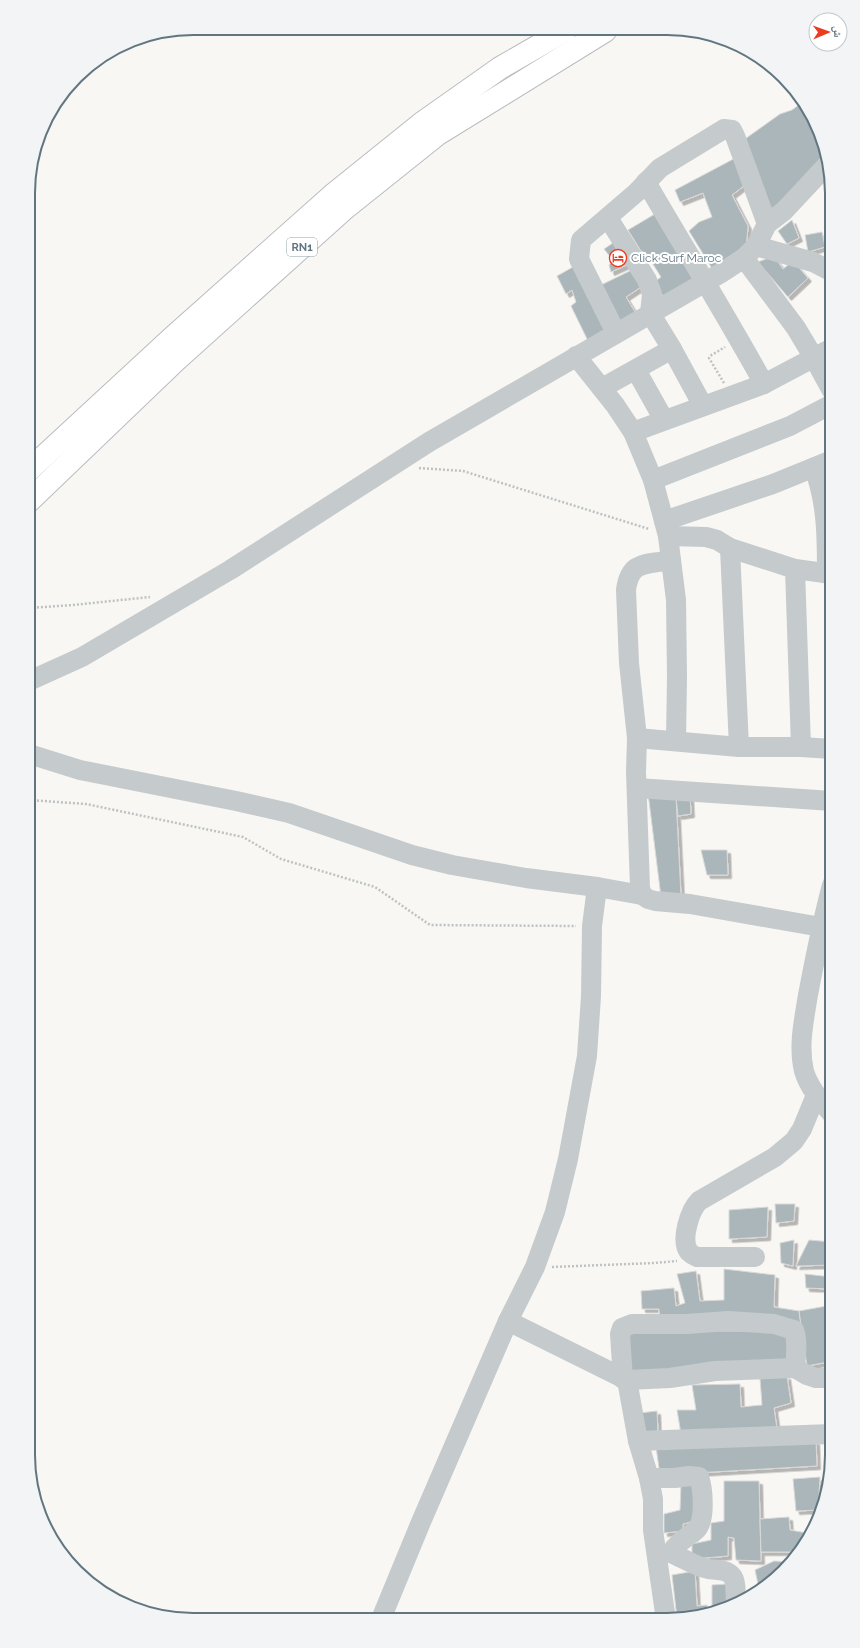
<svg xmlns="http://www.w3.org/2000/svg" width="860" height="1648" font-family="Raleway,'Noto Naskh Arabic',sans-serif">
  <defs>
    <filter id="shadow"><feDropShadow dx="3.5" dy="3.5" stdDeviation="0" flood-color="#0004"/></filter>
  </defs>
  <rect width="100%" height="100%" fill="#f8f7f4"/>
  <g fill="#abb6ba" stroke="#d9d9d7" filter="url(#shadow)">
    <polygon points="804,101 823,140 826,156 787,202 770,209 745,139 780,114 792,110"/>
    <polygon points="741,155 749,182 732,195 748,226 746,250 713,270 689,231 699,222 712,217 703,193 680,202 675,190"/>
    <polygon points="660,211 698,277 665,298 653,283 661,277 646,253 641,251 628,230"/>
    <polygon points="792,220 799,238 787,244 778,231"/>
    <polygon points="822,232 825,247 808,252 805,235"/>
    <polygon points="619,239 631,263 611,272 609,265 613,260 604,249"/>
    <polygon points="774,256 783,269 793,261 808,278 788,297 758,262"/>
    <polygon points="573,267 608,332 589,343 571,306 576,302 572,290 566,294 557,276"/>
    <polygon points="636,268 647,283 626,297 635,312 616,324 601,285"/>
    <polygon points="648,793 676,797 681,896 661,897"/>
    <polygon points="690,796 691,814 678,816 676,797"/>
    <polygon points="701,850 727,850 728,875 707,875"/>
    <polygon points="828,1203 832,1203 832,1231"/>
    <polygon points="775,1204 795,1204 794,1221 776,1223"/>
    <polygon points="768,1207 767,1237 729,1239 729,1210"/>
    <polygon points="794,1240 793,1266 781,1263 780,1243"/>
    <polygon points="809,1240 832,1242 832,1265 796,1266"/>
    <polygon points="724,1269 775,1275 774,1307 799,1311 801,1327 660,1321 659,1309 642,1309 641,1291 674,1288 676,1306 685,1303 677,1274 696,1271 700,1301 724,1300"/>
    <polygon points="805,1274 832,1277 831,1289 806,1288"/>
    <polygon points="832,1305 832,1369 830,1369 828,1362 807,1366 799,1311"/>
    <polygon points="628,1331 790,1331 791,1363 629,1375"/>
    <polygon points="787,1376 791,1403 774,1408 777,1429 681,1434 677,1410 696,1410 692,1385 740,1384 741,1407 762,1405 760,1378"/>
    <polygon points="657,1411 658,1434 641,1435 640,1413"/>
    <polygon points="816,1441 817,1466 660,1475 656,1447"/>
    <polygon points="832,1443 832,1466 828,1480 825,1444"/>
    <polygon points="820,1477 818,1510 796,1511 793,1479"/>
    <polygon points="724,1481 759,1481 761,1561 736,1560 734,1538 728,1537 728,1556 692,1559 692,1544 711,1540 711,1523 724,1521"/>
    <polygon points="681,1484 696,1484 698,1520 683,1524 683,1531 664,1533 664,1514 680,1510"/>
    <polygon points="789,1517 790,1530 807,1533 807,1540 800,1552 761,1552 760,1519"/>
    <polygon points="774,1561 791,1562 766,1585 758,1584 755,1570"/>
    <polygon points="695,1571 697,1606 707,1605 708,1613 677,1618 672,1575"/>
    <polygon points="727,1584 730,1606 720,1611 712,1613 712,1585"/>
  </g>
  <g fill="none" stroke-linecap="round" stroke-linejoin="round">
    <g stroke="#b9bdc0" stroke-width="24">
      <g id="highway">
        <polyline points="29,470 173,337 335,193 422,123 500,68 566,30"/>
        <polyline points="29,501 175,361 343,210 438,134 605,31"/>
      </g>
    </g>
    <g stroke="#bec2c3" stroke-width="2.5" stroke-dasharray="2 2" stroke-linecap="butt">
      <polyline points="724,383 709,358 710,356 725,347"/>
      <polyline points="419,468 463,471 649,529"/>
      <polyline points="29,608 73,605 150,597"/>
      <polyline points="29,800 86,804 243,837 281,859 375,887 430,925 576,926"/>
      <polyline points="552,1267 654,1263 677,1261"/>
    </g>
    <g stroke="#c5cacc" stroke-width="20">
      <path d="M 646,182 C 685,249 726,315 764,384"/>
      <polyline points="756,246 813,262 832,272"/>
      <polyline points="744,258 796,328 814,358 832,391"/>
      <polyline points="616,333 579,259 581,240 637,192 660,168 724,129 732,130 735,136 767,224"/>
      <polyline points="672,349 703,406"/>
      <polyline points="576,356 615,405 633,432 653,480 668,536 676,600 677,676 676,741"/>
      <polyline points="636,370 664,420"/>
      <polyline points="602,388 672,349 650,313 652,294 647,280 608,218"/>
      <polyline points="633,432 764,384 832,348"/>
      <path d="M 814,468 C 827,503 827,537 827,574"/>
      <polyline points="653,480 790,426 832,404"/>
      <polyline points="664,521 773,484 832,460"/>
      <polyline points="668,536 706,537 717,540 730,548 795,569 832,574"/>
      <path d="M 671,560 C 646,565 630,560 626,590 L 629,663 L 637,738 L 739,747 L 730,548"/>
      <polyline points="29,681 82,657 230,570 429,442 721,273 744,258 756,246 767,224 784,211 827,165"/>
      <polyline points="637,738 636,772 640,888 642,895 648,899 655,901 690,904 821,927"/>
      <polyline points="739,747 801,747 795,569"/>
      <polyline points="801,747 832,749"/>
      <polyline points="29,754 80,770 236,801 289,813 412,855 452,865 526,878 597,887 642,895"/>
      <polyline points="637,788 832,801"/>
      <polyline points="597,887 592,926 591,996 587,1056 568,1159 555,1212 535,1267 508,1321 627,1380 670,1378 715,1371 795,1368 807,1375 816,1378 832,1378"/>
      <path d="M 832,1114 C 821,1101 809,1088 804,1071 C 798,1046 804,1020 808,995 C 815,958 822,922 832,885"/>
      <path d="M 755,1257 L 697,1257 C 694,1256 691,1254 689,1252 C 680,1240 690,1210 699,1201 L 775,1157 L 794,1141 L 802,1129 L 816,1095"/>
      <path d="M 623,1379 L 620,1334 L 622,1328 L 632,1324 L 687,1324 L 728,1321 L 774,1324 L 794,1330 C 798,1342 796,1355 795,1368"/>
      <polyline points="627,1380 638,1441 832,1434"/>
      <polyline points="638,1441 649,1478 653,1499 653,1530 666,1620"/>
      <path d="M 649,1478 L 675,1478 L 689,1476 L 699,1477 C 703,1488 706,1521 696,1530 C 687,1538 677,1542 671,1553 C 683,1558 696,1567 708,1569 C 716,1570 727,1569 732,1576 C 737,1582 735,1596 736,1603"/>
      <polyline points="381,1619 421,1522 508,1321"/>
    </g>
    <use href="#highway" stroke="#fff" stroke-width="22"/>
  </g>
  <defs>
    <g id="hotel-ring" transform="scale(0.9)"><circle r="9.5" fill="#fff" stroke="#ed3b1f" stroke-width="1.5"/><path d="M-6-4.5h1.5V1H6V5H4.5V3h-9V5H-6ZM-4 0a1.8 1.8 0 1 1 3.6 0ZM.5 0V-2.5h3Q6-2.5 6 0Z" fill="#ed3b1f"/></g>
  </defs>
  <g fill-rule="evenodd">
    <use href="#hotel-ring" x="618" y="258"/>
  </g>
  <g text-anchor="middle" stroke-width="4" stroke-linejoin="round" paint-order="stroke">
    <rect fill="#fff" stroke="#909fa7" stroke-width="1" x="287" y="238" width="30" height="18" rx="3"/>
    <g font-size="11" font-weight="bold" fill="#617681">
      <text x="302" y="251">RN1</text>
    </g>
    <g font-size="12" fill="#617681" stroke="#fff" text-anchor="start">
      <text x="631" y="262">Click Surf Maroc</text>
    </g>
  </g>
  <path d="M0 0H860V1648H0ZM193 35H667A158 158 0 0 1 825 193V1455A158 158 0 0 1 667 1613H193A158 158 0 0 1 35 1455V193A158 158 0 0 1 193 35Z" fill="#f2f4f5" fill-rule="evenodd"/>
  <path fill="none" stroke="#617681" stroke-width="2" d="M193 35H667A158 158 0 0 1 825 193V1455A158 158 0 0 1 667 1613H193A158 158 0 0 1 35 1455V193A158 158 0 0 1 193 35Z"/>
  <g transform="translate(828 32) rotate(88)"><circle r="19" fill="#ffffff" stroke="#c0c8cd"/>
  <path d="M0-3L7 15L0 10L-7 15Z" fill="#ed3b1f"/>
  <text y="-6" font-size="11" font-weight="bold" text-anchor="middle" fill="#617681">ش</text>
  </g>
</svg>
